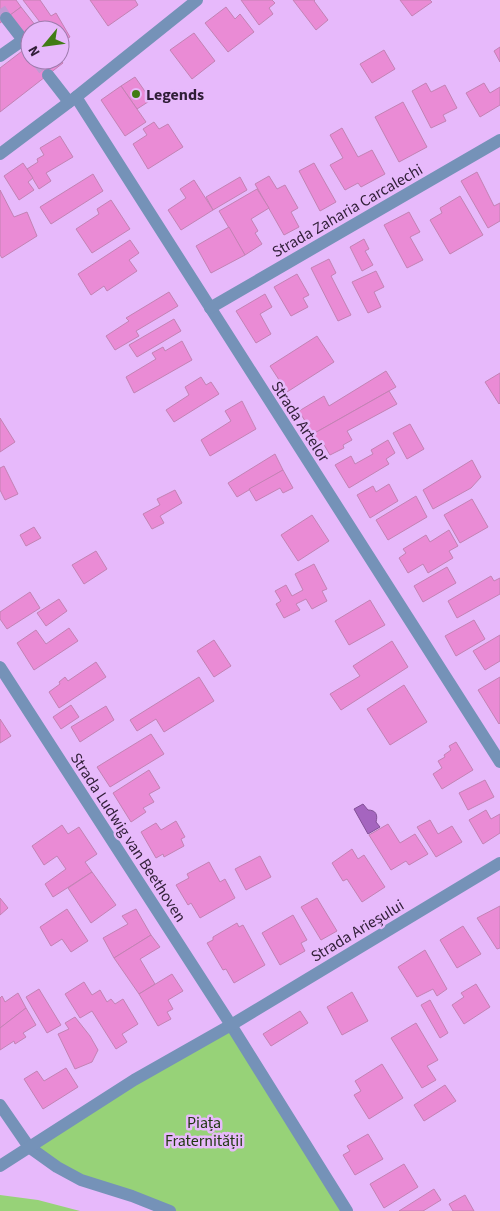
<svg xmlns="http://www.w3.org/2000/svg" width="500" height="1211" font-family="'Source Sans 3',sans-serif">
  <rect width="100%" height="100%" fill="#e7b9fb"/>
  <g fill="#97d278">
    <polygon points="231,1025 347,1211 170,1211 81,1180 29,1147"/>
    <polygon points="0,1195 38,1200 80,1211 0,1211"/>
  </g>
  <path fill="#a565bf" stroke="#825096" d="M 363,804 L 368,810 C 376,810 378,815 376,822 L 380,827 L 368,834 L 354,809 Z"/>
  <g fill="#ea8bd5" stroke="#c382b4">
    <polygon points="0,0 16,0 21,7 0,23"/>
    <polygon points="23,0 40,0 51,16 56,13 70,37 60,43 60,30 46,30"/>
    <polygon points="90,0 135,0 138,5 108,26"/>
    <polygon points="241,0 272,0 275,3 269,8 273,14 259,25"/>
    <polygon points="293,0 315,0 314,1 328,20 316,30"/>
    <polygon points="400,0 430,0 432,2 412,16"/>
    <polygon points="21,7 39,30 30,30 30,45 6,18"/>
    <polygon points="226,7 235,19 240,14 254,32 228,52 205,23"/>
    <polygon points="194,33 215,61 192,79 170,50"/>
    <polygon points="30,45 30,60 60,60 60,59 63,63 0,112 0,68"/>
    <polygon points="500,47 500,62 494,51"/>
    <polygon points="384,50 395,69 372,83 360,64"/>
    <polygon points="135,77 151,100 137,109 121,86"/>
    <polygon points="426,83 431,92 445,85 457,108 443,115 446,121 431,128 412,91"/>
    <polygon points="484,83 490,93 500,87 500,105 480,117 466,93"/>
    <polygon points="121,86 146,122 125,136 101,100"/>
    <polygon points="403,102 427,147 399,162 375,117"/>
    <polygon points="154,122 159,129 168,124 183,147 148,169 133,144 147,135 143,129"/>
    <polygon points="342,128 358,157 372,150 385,174 361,187 358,183 345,190 330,165 343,158 330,135"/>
    <polygon points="60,136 73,157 46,173 51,181 39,189 27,169 38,162 37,159 44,155 40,148"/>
    <polygon points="23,163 33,178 28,182 34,190 19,200 4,176"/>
    <polygon points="314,163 336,202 320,211 299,171"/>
    <polygon points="477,172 494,206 500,203 500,221 488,228 461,181"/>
    <polygon points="93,174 103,191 51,224 40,207"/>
    <polygon points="269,176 277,189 285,185 298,208 291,212 299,227 284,235 255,184"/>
    <polygon points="240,177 247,190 213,210 206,197"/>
    <polygon points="194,180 213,210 181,230 168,210 186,198 180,189"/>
    <polygon points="257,189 269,208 251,219 258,231 255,233 262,244 245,255 219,211"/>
    <polygon points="0,190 14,217 27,212 37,236 2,258 0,255"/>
    <polygon points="460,196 483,235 450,254 430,220 442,213 440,208"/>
    <polygon points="111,200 130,229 92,253 76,229 99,214 97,209"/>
    <polygon points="409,212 420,232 410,237 423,260 407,268 384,225"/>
    <polygon points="229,227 245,255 211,273 196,246"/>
    <polygon points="364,239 369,249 365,251 373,265 362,271 350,247"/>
    <polygon points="130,240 139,253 129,260 137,271 107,291 104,286 91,295 78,274"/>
    <polygon points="329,259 336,273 331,276 351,315 338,321 311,268"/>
    <polygon points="376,271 384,287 374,292 381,307 368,313 352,282"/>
    <polygon points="297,274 309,295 303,298 308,307 291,316 274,287"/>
    <polygon points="169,292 178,306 136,331 139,336 115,350 106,336 129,321 126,318"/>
    <polygon points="265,294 272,307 260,314 271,334 256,343 236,311"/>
    <polygon points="174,319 181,331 137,357 129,345"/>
    <polygon points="317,336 334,362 287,392 270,366"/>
    <polygon points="182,341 192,360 134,393 126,377 156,359 152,353 163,347 165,351"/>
    <polygon points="386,371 396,387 313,434 299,411 324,396 329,406"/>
    <polygon points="500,373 500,403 499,404 485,382"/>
    <polygon points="201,377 206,385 211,382 219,394 174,422 166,410 189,395 185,387"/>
    <polygon points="389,391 397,404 347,431 352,440 343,445 344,448 330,455 323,443 319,444 313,434"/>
    <polygon points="242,401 256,429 210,456 201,440 231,421 225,411"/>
    <polygon points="0,418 15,442 0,452"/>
    <polygon points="410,424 424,449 407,459 393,433"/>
    <polygon points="388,440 395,453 386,459 389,464 349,488 335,465 351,456 355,464 373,454 371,450"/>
    <polygon points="275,454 283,470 237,497 228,483"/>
    <polygon points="472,460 481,477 471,488 433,509 423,490"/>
    <polygon points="4,466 18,494 5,500 0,490 0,468"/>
    <polygon points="283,470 293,488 283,493 280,488 256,501 249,489"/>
    <polygon points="389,484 398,501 370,518 357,495 373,486 376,492"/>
    <polygon points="175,490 182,503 160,516 164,523 152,529 143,514 160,505 157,499"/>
    <polygon points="416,496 427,517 388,540 376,520"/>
    <polygon points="472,499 488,527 460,543 444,515"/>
    <polygon points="312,515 329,541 298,561 281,535"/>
    <polygon points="34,527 41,538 26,546 20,535"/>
    <polygon points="449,530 458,546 449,551 453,558 428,573 423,564 408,573 399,558 406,553 403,549 426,535 430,542"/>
    <polygon points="96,551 107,569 84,584 72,565"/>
    <polygon points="314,564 327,589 322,591 327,601 312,609 306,599 296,604 300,610 284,618 276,604 281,601 275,591 286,585 292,596 303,590 295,574"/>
    <polygon points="447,567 456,583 423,602 414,586"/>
    <polygon points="491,576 494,581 500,578 500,594 457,618 448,601"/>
    <polygon points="30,592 40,608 7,629 0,619 0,612"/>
    <polygon points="59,599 67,611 46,626 37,613"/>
    <polygon points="370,600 385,625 349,645 335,621"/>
    <polygon points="474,620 485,639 456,656 445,636"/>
    <polygon points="69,628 78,641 34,670 17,643 36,630 46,644"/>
    <polygon points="500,635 500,661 485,670 473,651"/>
    <polygon points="214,640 231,666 214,677 197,651"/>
    <polygon points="392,641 408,667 341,710 330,694 360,676 353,666"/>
    <polygon points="96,662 106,677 59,708 49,692 60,684 59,682 65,677 68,681"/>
    <polygon points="199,677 214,701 164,732 156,719 137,731 130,720"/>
    <polygon points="500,677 500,723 499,724 478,690"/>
    <polygon points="404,685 427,722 390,745 367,709"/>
    <polygon points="71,705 79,717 61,729 53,717"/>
    <polygon points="106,706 114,720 80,742 71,727"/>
    <polygon points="0,719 11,736 0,743"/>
    <polygon points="151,734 164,754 110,787 97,767"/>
    <polygon points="456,742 473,770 442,789 433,774 442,768 438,761 445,757 444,755 451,750 449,746"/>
    <polygon points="149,770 160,788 149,794 154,802 143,808 146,812 131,822 113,793"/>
    <polygon points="485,780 494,797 468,810 459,793"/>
    <polygon points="486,810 491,819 500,814 500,833 483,844 469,820"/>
    <polygon points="430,820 438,834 452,826 462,842 436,857 417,827"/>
    <polygon points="176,821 185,837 181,839 184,846 164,857 163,854 156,858 141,832 156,823 161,830"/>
    <polygon points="388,824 400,843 415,834 428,854 409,865 406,861 391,870 369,835"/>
    <polygon points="62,825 68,834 79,827 97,854 85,862 92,872 53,897 45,884 66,869 57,856 44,865 32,846"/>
    <polygon points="352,849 358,859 364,855 385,887 362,902 347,879 343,881 332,863"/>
    <polygon points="260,856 271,877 246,890 235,869"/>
    <polygon points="209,862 220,882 225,879 235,898 200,918 191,903 188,905 176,885 189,878 187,874"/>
    <polygon points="92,872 116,905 91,923 68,888"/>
    <polygon points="0,898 8,908 0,915"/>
    <polygon points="317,898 337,931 321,940 301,907"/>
    <polygon points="500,906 500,948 497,949 477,918"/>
    <polygon points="67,909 88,941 71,952 62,939 51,946 40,927"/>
    <polygon points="136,909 151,935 114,958 103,938 128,924 122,916"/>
    <polygon points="293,915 307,940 301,943 305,951 280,965 262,933"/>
    <polygon points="237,923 239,927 243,925 265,965 234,983 226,969 223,970 207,943 213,940 213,937"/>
    <polygon points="463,926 481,954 457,968 440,940"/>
    <polygon points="151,935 160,947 140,959 155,984 139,994 114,958"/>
    <polygon points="425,950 447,989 437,996 433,989 417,997 398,967"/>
    <polygon points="172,974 183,991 168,1000 173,1009 167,1012 171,1019 158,1026 139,994"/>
    <polygon points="84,982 92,995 100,990 107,1002 111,999 115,1004 123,999 138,1024 122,1034 127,1042 116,1049 92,1011 80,1018 65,994"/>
    <polygon points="476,984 490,1007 464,1024 452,1005 464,997 461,993"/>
    <polygon points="39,989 61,1025 47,1033 26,997"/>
    <polygon points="352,992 368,1021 342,1035 327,1007"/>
    <polygon points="18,993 26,1008 0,1028 0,998 2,996 5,1002"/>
    <polygon points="430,1000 448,1033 440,1038 421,1005"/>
    <polygon points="26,1008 36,1025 23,1033 26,1037 15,1044 14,1041 0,1050 0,1028"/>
    <polygon points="300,1011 308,1023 271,1046 263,1034"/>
    <polygon points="75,1017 90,1036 98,1050 92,1062 75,1069 58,1034 69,1029 65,1023"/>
    <polygon points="416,1023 438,1060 427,1066 436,1080 422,1088 391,1038"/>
    <polygon points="382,1064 403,1098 369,1119 354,1095 361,1091 355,1081"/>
    <polygon points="66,1068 78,1087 43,1109 24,1079 37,1071 44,1081"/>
    <polygon points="445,1085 456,1101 424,1121 414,1105"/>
    <polygon points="368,1134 383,1159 355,1175 343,1155 350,1151 347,1146"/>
    <polygon points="404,1164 418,1187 384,1208 370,1184"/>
    <polygon points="434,1189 441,1200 423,1211 399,1211"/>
    <polygon points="465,1195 474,1211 453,1211 449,1204"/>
  </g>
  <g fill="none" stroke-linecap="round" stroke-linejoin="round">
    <g stroke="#c29ad4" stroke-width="12" stroke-dasharray="12 6" stroke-linecap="butt">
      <polyline points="0,9 6,18"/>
      <polyline points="37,60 48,75"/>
    </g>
    <g stroke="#7592b8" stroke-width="12">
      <polyline points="6,18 23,40"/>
      <polyline points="0,56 23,40 27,47"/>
      <polyline points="48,75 69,102"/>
      <polyline points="76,97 500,762"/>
      <polyline points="0,154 76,97 197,0"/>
      <polyline points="210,308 500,140"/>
      <polyline points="0,667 231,1025 347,1211"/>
      <polyline points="0,1105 29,1147 57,1167 81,1180 132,1196 170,1211"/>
      <polyline points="0,1166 134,1080 231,1025 500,863"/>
    </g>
  </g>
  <circle fill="#417c15" stroke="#e7b9fb" stroke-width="2" cx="136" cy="94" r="5"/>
  <g text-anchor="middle" stroke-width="5" stroke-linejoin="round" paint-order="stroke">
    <g font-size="16" font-weight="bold" fill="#301e37" stroke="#e7b9fb" text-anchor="start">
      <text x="146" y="100">Legends</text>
    </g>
    <g font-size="16" fill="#301e37" stroke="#e7b9fb">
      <text transform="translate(347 210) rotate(-30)" y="6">Strada Zaharia Carcalechi</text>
      <text transform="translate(301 421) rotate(57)" y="6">Strada Artelor</text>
      <text transform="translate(129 837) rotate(57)" y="6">Strada Ludwig van Beethoven</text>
      <text transform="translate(357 930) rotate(-31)" y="6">Strada Arieșului</text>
    </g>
    <g font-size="16" fill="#213912" stroke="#e7b9fb">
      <text x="204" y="1128">Piața<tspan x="204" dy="18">Fraternității</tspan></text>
    </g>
  </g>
  <g transform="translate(45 45) rotate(241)"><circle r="24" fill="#e7b9fb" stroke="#9e7bad"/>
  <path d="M0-4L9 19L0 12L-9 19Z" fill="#417c15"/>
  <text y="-8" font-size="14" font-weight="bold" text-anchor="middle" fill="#301e37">N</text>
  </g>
</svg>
